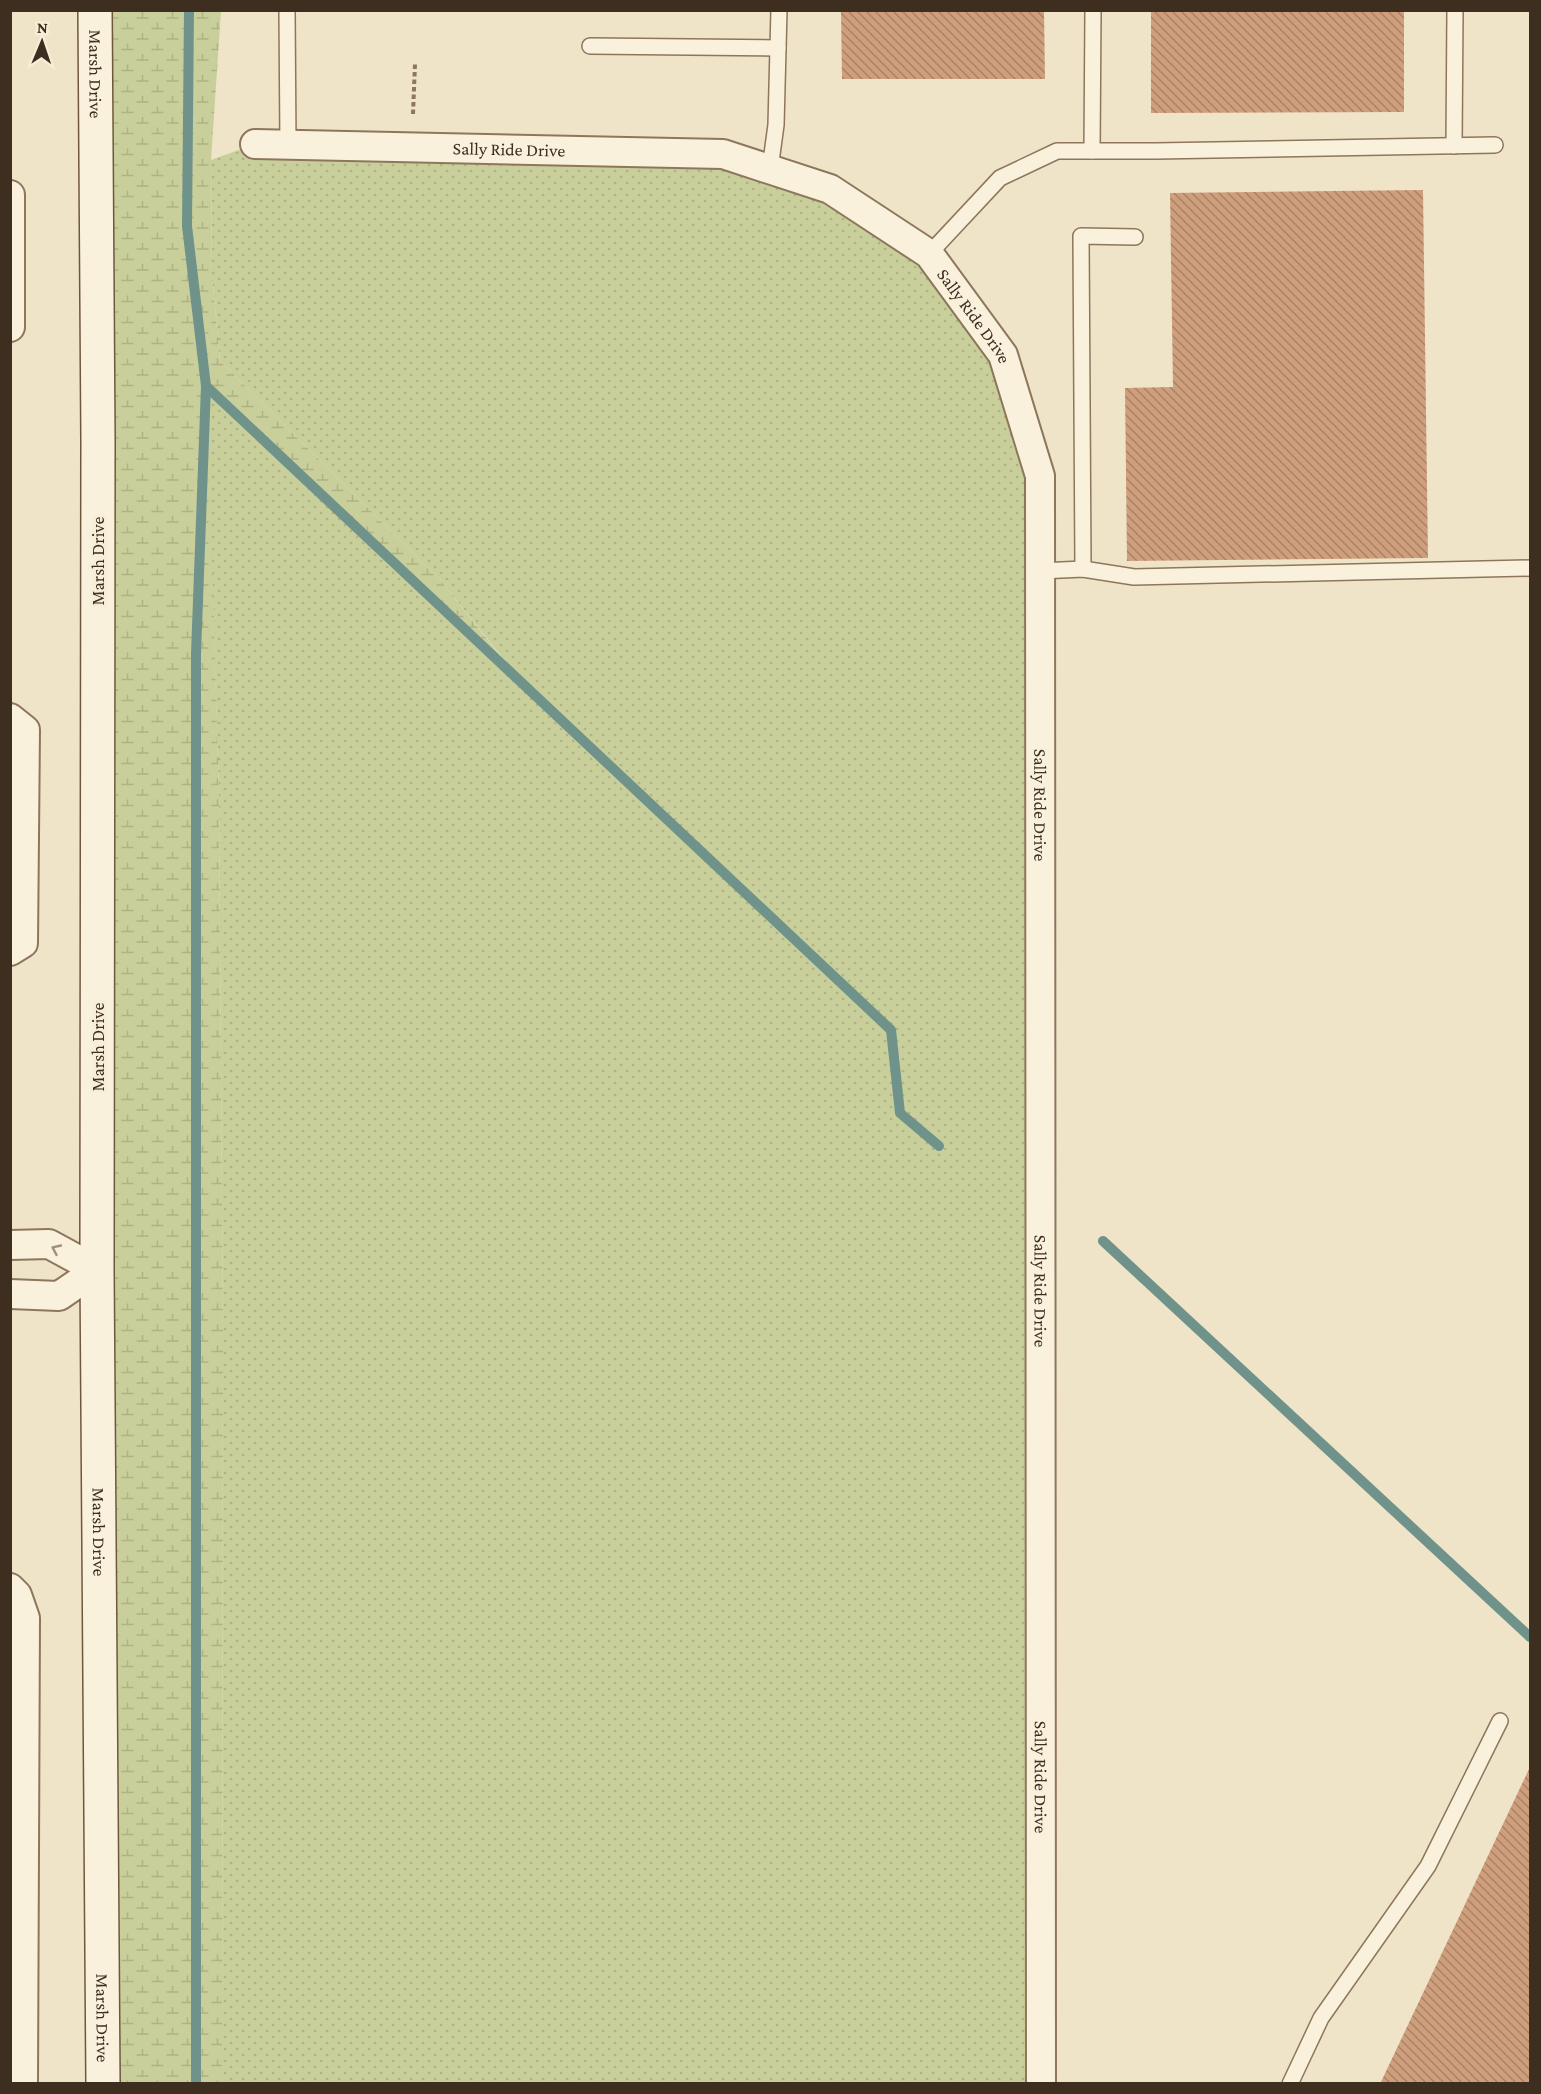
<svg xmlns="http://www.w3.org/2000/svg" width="1541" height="2094" font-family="'Crimson Pro',serif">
  <defs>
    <pattern id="grass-dots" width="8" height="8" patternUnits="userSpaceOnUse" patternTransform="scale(1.5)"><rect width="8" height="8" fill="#c9cf9b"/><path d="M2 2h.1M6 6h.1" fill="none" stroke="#aeb285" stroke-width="1.8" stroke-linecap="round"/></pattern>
    <pattern id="wetland-marsh" width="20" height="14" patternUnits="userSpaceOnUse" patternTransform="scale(1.5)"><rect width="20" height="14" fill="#c9cf9b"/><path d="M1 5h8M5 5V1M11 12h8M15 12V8" fill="none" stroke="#aeb285"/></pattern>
    <pattern id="building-back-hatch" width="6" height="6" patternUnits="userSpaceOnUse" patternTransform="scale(1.5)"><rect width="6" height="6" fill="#cf9f7d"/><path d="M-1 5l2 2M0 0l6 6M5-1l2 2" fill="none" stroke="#a98266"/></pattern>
  </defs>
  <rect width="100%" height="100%" fill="#f0e4c8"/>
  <polygon fill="url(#grass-dots)" points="255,144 723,154 830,189 929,254 1003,355 1040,476 1041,2083 222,2083 223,1339 219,793 206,386 518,677 441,581 220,361 212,274 211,160"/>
  <polygon fill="url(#wetland-marsh)" points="96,11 221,11 211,160 212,274 220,361 441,581 521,682 207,387 219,793 223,1339 222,2083 105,2083"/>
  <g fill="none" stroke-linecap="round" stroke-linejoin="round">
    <g stroke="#6f938a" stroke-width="10">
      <polyline points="189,10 187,226 206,386 196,654 196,2084"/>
      <polyline points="206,386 891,1030 900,1113 939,1146"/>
      <polyline points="1103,1241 1530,1637"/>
    </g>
  </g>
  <g fill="url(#building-back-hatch)">
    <polygon points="841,10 1044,10 1045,79 842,79"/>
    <polygon points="1151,10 1404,10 1404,112 1151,113"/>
    <polygon points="1423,190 1428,558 1127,561 1125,388 1173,387 1170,193"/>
    <polygon points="1530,1767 1530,2084 1380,2084"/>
  </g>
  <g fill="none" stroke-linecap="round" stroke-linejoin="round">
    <g stroke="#8d765c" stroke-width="18">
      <g id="lane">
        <polyline points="287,10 288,145"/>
        <polyline points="590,46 778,48"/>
        <polyline points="1454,146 1455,10"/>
        <polyline points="1092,151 1093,10"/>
        <polyline points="770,169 776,125 779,10"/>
        <polyline points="929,254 1000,178 1057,151 1156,151 1495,145"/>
        <polyline points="1083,569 1081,236 1135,237"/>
        <polyline points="1040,571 1083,569 1134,577 1530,568"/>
        <polyline points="1290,2084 1321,2018 1428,1866 1500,1721"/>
      </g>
    </g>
    <g stroke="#8d765c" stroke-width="32">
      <g id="street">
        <path id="s1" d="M 255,144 L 723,154 L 830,189 L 929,254 L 1003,355 L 1040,476 L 1041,2084"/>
        <polyline points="10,195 10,327"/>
        <polyline points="10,718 25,730 23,943 10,951"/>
        <polyline points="10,1245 49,1244 97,1270 59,1296 10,1294"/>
        <polyline points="10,1588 17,1595 25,1618 23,2084"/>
      </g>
    </g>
    <g stroke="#6f573f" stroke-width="36">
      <g id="secondary">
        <path id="s2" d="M 95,10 L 98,440 L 97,1270 L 103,2084"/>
      </g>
    </g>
    <polyline stroke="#8d765c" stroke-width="4" stroke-dasharray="4.5 3" stroke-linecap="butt" points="413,114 415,64"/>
    <use href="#lane" stroke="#faf1dc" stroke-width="15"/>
    <use href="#street" stroke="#faf1dc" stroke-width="28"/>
    <use href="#secondary" stroke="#faf1dc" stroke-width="33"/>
  </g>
  <defs><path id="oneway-chevron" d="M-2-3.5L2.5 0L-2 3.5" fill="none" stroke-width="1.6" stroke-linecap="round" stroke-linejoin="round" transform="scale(1.5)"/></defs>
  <use stroke="#9c907e" href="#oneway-chevron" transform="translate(56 1249) rotate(-155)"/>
  <g text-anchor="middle" stroke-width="6" stroke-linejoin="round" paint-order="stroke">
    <g font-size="18" fill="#3d2e20" stroke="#f7eed8">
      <text dy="6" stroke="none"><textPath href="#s2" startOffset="64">Marsh Drive</textPath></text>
      <text dy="6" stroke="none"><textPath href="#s1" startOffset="254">Sally Ride Drive</textPath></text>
      <text dy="6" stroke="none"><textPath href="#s1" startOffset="776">Sally Ride Drive</textPath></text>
      <text transform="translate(98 561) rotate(-90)" y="6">Marsh Drive</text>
      <text dy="6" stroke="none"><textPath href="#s1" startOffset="1280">Sally Ride Drive</textPath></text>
      <text transform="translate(98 1047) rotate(-90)" y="6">Marsh Drive</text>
      <text dy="6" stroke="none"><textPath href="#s1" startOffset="1766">Sally Ride Drive</textPath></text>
      <text dy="6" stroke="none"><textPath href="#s2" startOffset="1522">Marsh Drive</textPath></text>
      <text dy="6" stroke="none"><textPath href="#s1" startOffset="2252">Sally Ride Drive</textPath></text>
      <text dy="6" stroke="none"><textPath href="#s2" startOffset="2008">Marsh Drive</textPath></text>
    </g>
  </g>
  <rect width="1541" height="2094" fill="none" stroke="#3d2e20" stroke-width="24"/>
  <g transform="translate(42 42) rotate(2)" stroke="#f7eed8" stroke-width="4.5" paint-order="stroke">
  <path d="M0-4.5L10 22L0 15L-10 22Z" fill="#3d2e20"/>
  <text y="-9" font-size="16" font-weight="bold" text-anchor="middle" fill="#3d2e20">N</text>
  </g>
</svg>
